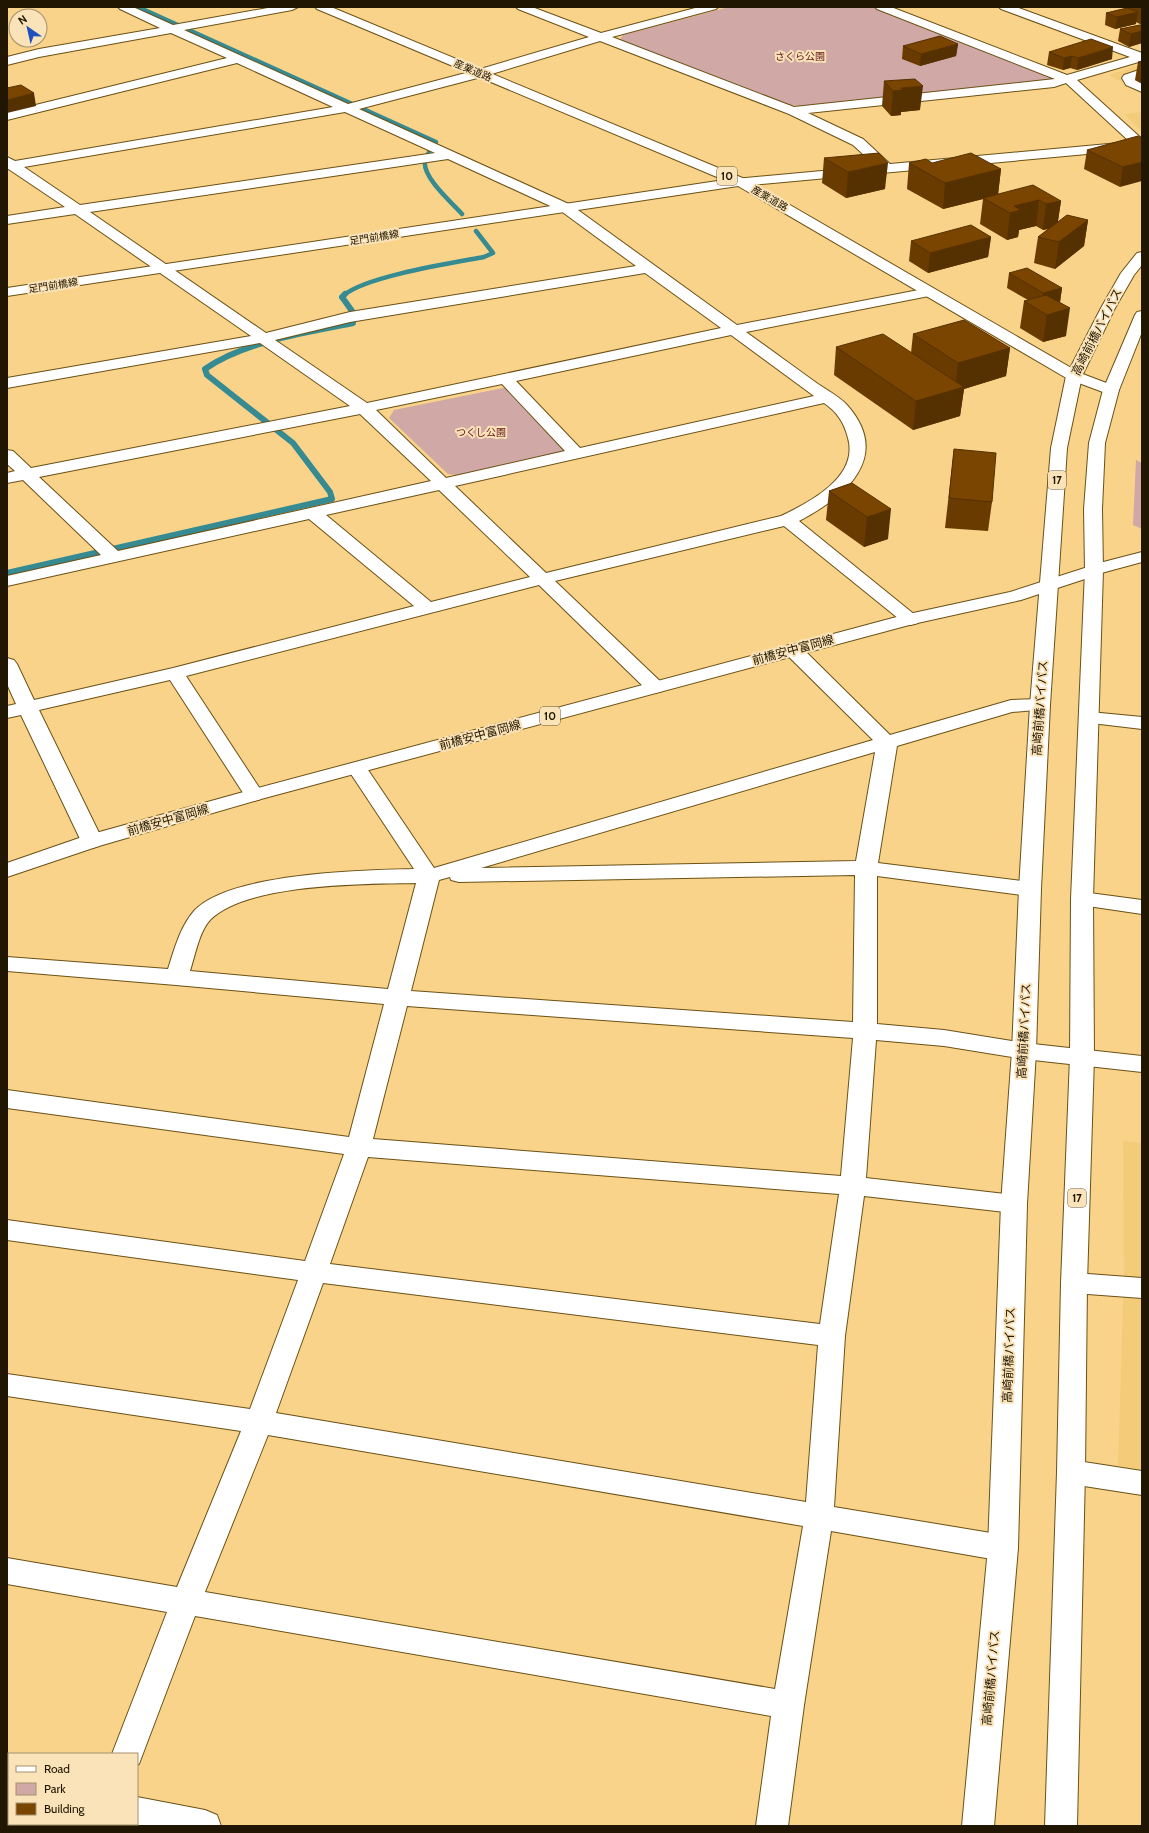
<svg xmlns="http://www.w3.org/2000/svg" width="1149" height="1833" font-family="Cabin,'Noto Sans JP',sans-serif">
  <rect width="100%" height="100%" fill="#f9d389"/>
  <g fill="#f4cb78">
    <polygon points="1142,64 1142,93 1109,75"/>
    <polygon points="1142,112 1142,132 1124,114"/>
    <polygon points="1123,1141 1142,1143 1142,1470 1118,1465 1124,1275"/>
  </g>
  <g fill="#d0a8a5">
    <polygon points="729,7 872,7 1051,77 1051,80 800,106 789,105 619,41 623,35"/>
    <polygon points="508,387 569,448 564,454 463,476 448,474 389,418 394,410"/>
    <polygon points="1136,460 1142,463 1142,529 1133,525"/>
  </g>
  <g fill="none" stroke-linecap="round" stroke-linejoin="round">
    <g stroke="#368a91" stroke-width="4.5">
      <path d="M 138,7 L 436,142 C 432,148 427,154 425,161 C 422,177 452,203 462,214"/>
      <path d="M 344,295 C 367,276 452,263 484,257 L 493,253 L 476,231"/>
    </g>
    <path stroke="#368a91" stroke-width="6" d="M 7,573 L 332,499 L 330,492 L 293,443 L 207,375 L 205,369 C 245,341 306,333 353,323 L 352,311 L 342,297 L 345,294"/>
    <g stroke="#6b5116" stroke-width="2">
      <g id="minor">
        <path d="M 118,7 L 133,7 L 173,25 L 273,7 L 298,7 L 292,10 L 184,30 L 348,104 L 477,70 L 589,37 L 518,9 L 516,7 L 532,7 L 601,33 L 699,7 L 718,7 L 716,9 L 612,37 L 794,107 L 1055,79 L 877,9 L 875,7 L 891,7 L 1067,75 L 1130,57 L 1001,9 L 999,7 L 1016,7 L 1142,53 L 1142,61 L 1077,80 L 1142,139 L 1142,149 L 740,186 L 735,185 L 733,182 L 735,179 L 876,166 L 853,145 L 789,114 L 600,41 L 485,76 L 359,109 L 571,205 L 737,325 L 929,288 L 934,289 L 936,292 L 934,295 L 929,296 L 746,332 C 770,349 794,367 818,384 C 827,390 840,397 847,405 C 893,457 845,497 799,521 L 920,619 L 918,623 L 911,625 L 904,623 L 784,526 L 555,581 L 662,683 L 665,687 L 662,691 L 655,693 L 648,691 L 539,585 L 186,676 L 264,795 L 261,799 L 254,801 L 247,799 L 170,680 L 39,710 L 103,841 L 99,846 L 92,848 L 85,846 L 81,841 L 21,715 L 7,718 L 7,706 L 16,704 L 7,684 L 7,658 L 14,660 L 17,664 L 34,700 L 173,668 L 414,606 L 309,519 L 7,586 L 7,576 L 101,555 L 23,480 L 7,483 L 7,473 L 15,471 L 7,464 L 7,450 L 13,451 L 31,468 L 350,406 L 260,343 L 7,388 L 7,378 L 251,336 L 75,214 L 7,224 L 7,216 L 65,207 L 7,168 L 7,157 L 15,161 L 333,107 L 237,63 L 7,120 L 7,112 L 227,58 L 171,33 L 39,57 L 7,65 L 7,57 L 39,49 L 160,28 L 120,9 ZM 1066,83 L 1130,142 L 890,164 L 863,139 L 808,113 L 1054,87 ZM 345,112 L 435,153 L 80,205 L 24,167 ZM 448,159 L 561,211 L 636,266 L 350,312 L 266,333 L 90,212 ZM 645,273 L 721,328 L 367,403 L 275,340 L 350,322 ZM 731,335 L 814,396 L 580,448 L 516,381 ZM 502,384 L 565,451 L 446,478 L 376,410 ZM 824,403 C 837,412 844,422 848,438 C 859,477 810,502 781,516 L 546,573 L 455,486 ZM 360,414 L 431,481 L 118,551 L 39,477 ZM 439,490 L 530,577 L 431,602 L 326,515 Z"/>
        <polygon points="1142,69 1142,77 1135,80 1142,83 1142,92 1126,85 1122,78 1124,75"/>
        <polygon points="1142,552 1142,562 1094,575 1088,574 1085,570 1088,566"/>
        <path d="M 793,644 L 800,646 L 890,735 L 1011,700 L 1040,699 L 1047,701 L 1050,705 L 1047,709 L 1012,712 L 897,746 L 878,863 L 1030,882 L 1038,884 L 1041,889 L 1038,894 L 1030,896 L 877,876 L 877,1024 L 944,1030 L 1024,1043 L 1142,1056 L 1142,1072 L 1024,1059 L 944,1046 L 876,1040 L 866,1178 L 1014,1195 L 1023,1197 L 1027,1204 L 1023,1211 L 1014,1213 L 864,1196 L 845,1336 L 834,1507 L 1003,1535 L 1013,1539 L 1018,1548 L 1013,1557 L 1003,1561 L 831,1531 L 804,1705 L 788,1826 L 756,1826 L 771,1716 L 195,1616 L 139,1764 L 137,1765 L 137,1754 L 112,1754 L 167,1612 L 7,1584 L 7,1558 L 177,1587 L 241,1431 L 7,1396 L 7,1374 L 250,1409 L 298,1280 L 7,1240 L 7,1220 L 305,1261 L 344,1154 L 7,1108 L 7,1090 L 349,1137 L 384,1004 L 176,985 L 7,971 L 7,957 L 168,969 C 174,950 180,927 194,911 C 228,873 363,870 414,869 L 347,768 L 350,764 L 357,762 L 364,764 L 434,868 L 873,740 L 786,654 L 784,650 L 786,646 ZM 875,752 L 856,861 L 481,868 ZM 855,875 L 853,1022 L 411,991 L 439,880 L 450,877 L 451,880 L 459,882 ZM 416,883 L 388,989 L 190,971 C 195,956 199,932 210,920 C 247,883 365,884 416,883 ZM 407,1006 L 853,1038 L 841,1176 L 373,1139 ZM 368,1157 L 839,1194 L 820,1324 L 330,1264 ZM 323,1283 L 818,1345 L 806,1502 L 276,1413 ZM 268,1435 L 803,1526 L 775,1689 L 205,1592 Z"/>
        <polygon points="1090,712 1142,717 1142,729 1083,722 1080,718 1083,714"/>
        <polygon points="1082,892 1142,900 1142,914 1074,904 1071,899 1074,894"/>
        <polygon points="1074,1273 1142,1278 1142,1298 1074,1293 1065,1290 1061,1283 1065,1276"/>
        <polygon points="1071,1460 1142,1471 1142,1495 1071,1484 1061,1480 1057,1472 1061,1464"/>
        <polygon points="137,1797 205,1810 217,1815 221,1826 134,1826 128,1824 137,1824"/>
        <polygon points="86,1824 118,1824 117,1826 85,1826"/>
      </g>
    </g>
    <g stroke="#6b5116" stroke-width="2">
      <g id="major">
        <polygon points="315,7 331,7 745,179 1080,373 1117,387 1119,390 1117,393 1111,395 1068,379 738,186 7,296 7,288 724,180 317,9"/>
        <polygon points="1094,565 1100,566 1103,570 1100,574 1021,600 913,624 261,799 99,846 7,877 7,863 85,836 247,791 904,615 1010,592"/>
      </g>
    </g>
    <g stroke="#6b5116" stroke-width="2">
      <g id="highway">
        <polygon points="1142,252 1142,265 1134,275 1115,308 1082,376 1067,448 1050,705 1041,889 1036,1051 1027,1204 1018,1548 994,1826 962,1826 988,1548 1001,1204 1012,1051 1019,889 1030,705 1051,448 1066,376 1101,308 1121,273 1137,253"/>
        <polygon points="1142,311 1142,332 1119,390 1105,443 1102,509 1103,570 1093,899 1094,1057 1087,1283 1085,1472 1077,1826 1045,1826 1057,1472 1061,1283 1070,1057 1071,899 1085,570 1084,509 1089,443 1103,390 1135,315 1137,312"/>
      </g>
    </g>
    <use href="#minor" fill="#fff" fill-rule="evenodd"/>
    <use href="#major" fill="#fff" fill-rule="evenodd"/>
    <use href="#highway" fill="#fff" fill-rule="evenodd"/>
  </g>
  <g fill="#693b00">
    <polygon points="1128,7 1142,7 1142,25 1136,22 1136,24 1115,29 1105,25 1106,13 1128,8"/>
    <polygon points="1142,25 1142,43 1129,47 1118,41 1120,29"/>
    <polygon points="958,44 956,56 920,66 902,59 903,46"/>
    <polygon points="1049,52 1112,59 1077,70 1070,68 1063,70 1047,65"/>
    <polygon points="1142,61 1142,84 1135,80 1138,62"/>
    <polygon points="884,81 920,110 901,112 901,115 891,116 882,106"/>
    <polygon points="1142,138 1120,187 1084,169 1087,150"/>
    <polygon points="824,158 885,189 846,198 822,183"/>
    <polygon points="909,163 932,163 1001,169 998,194 1061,201 1058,221 1088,220 1084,246 1055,269 1034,263 1038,237 1048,229 1043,230 1036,226 1019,230 1018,237 1007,240 980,224 983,199 943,209 907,189"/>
    <polygon points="991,237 988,257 928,273 909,261 911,241"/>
    <polygon points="1009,273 1062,288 1060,302 1066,336 1043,342 1020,328 1024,301 1028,300 1007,288"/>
    <polygon points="913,334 1010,348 1006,376 964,389 960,416 913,430 834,375 836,347 911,353"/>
    <polygon points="954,449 992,502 988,531 945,528"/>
    <polygon points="852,483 888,539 864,547 826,520 829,491"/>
  </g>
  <g fill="#553000">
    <polygon points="1138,12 1136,24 1115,29 1117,17"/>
    <polygon points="1142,31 1142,43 1129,47 1131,34"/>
    <polygon points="958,44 956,56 920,66 921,54"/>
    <polygon points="1113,47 1112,59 1077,70 1078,58"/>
    <polygon points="1072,56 1070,68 1063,70 1064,58"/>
    <polygon points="923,86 920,110 901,112 901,115 891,116 893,91 901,88"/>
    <polygon points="34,93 36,106 7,113 7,100"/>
    <polygon points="1142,162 1142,181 1120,187 1123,167"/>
    <polygon points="888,163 885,189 846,198 848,172"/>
    <polygon points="1001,169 998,195 983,198 983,199 943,209 945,183"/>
    <polygon points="1039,200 1036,226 1019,230 1018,237 1007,240 1010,213 1014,206"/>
    <polygon points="1061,201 1057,227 1043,230 1046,204"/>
    <polygon points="1088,220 1084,246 1055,269 1059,242"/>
    <polygon points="991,237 988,257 928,273 930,253"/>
    <polygon points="1062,288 1060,302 1041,308 1043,293"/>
    <polygon points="1070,308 1066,336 1043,342 1047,315"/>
    <polygon points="1010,348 1006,376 964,389 960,416 913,430 916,401 955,390 958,363"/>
    <polygon points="891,509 888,539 864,547 867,517"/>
  </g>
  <g fill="#7a4500" stroke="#553000">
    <polygon points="1127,8 1138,12 1117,17 1106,13"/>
    <polygon points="1140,25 1142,25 1142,31 1131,34 1120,29"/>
    <polygon points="940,36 958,44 921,54 903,46"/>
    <polygon points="1091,39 1113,47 1078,58 1072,56 1064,58 1049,52"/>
    <polygon points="1142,61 1142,64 1138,62"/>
    <polygon points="915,79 923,86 901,88 903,90 893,91 884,81"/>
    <polygon points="21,85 34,93 7,100 7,88"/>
    <polygon points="1138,136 1142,138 1142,162 1123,167 1087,150"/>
    <polygon points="879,153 888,163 848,172 824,158"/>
    <polygon points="971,153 1001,169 945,183 909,163 926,159 932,163"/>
    <polygon points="1033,185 1061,201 1046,204 1039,200 1014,206 1021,210 1010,213 983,198"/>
    <polygon points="1067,215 1088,220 1059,242 1038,237"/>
    <polygon points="971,225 991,237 930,253 911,241"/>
    <polygon points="1027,268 1062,288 1043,293 1009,273"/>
    <polygon points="1046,295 1070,308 1047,315 1024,301"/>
    <polygon points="964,320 1010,348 958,363 913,334"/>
    <polygon points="883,334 964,387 916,401 836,347"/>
    <polygon points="954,449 996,453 992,502 949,498"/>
    <polygon points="852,483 891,509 867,517 829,491"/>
  </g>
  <g text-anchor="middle" stroke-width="4" stroke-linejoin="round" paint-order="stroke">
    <g font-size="10" fill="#601216" stroke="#fae3b8">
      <text x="800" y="60">さくら公園</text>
      <text x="481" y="436">つくし公園</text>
    </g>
    <g font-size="10" fill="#211601" stroke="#fae3b8">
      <text transform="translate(473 70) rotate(23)" y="4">産業道路</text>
      <text transform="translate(770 198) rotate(30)" y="4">産業道路</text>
      <text transform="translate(374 237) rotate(-9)" y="4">足門前橋線</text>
      <text transform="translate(53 285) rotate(-9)" y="4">足門前橋線</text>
    </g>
    <g fill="#fae3b8" stroke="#625438" stroke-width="1">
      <rect x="717" y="167" width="20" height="18" rx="3"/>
      <rect x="1048" y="471" width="18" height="18" rx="3"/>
      <rect x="540" y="707" width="20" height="18" rx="3"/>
      <rect x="1068" y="1189" width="18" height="18" rx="3"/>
    </g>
    <g font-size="11" font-weight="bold" fill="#211601">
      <text x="727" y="180">10</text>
      <text x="1057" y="484">17</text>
      <text x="550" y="720">10</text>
      <text x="1077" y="1202">17</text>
    </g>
    <g font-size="12" fill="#211601" stroke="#fae3b8">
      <text transform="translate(1097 332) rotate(-63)" y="4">高崎前橋バイパス</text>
      <text transform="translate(793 650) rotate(-15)" y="4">前橋安中富岡線</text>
      <text transform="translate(1040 708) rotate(-86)" y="4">高崎前橋バイパス</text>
      <text transform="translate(480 735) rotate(-15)" y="4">前橋安中富岡線</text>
      <text transform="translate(168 820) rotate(-16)" y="4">前橋安中富岡線</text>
      <text transform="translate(1024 1031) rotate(-87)" y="4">高崎前橋バイパス</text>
      <text transform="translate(1009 1355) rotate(-88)" y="4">高崎前橋バイパス</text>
      <text transform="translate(991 1678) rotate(-85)" y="4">高崎前橋バイパス</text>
    </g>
  </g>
  <rect width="1149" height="1833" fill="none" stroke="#211601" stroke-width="16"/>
  <rect x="8" y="1753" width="130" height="72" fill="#fae3b8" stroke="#a3916f"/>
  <rect x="16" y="1766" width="20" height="6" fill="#ffffff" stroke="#a3916f"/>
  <text x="44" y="1773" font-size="12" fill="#211601">Road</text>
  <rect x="16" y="1783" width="20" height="12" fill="#d0a8a5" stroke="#a3916f"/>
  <text x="44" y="1793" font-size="12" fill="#211601">Park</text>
  <rect x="16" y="1803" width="20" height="12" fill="#7a4500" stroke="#a3916f"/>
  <text x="44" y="1813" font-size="12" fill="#211601">Building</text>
  <g transform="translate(28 28) rotate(326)"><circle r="19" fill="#fae3b8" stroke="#a3916f"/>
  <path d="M0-3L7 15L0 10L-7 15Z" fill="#2050bd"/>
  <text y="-6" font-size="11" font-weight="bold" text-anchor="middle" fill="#211601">N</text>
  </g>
</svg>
